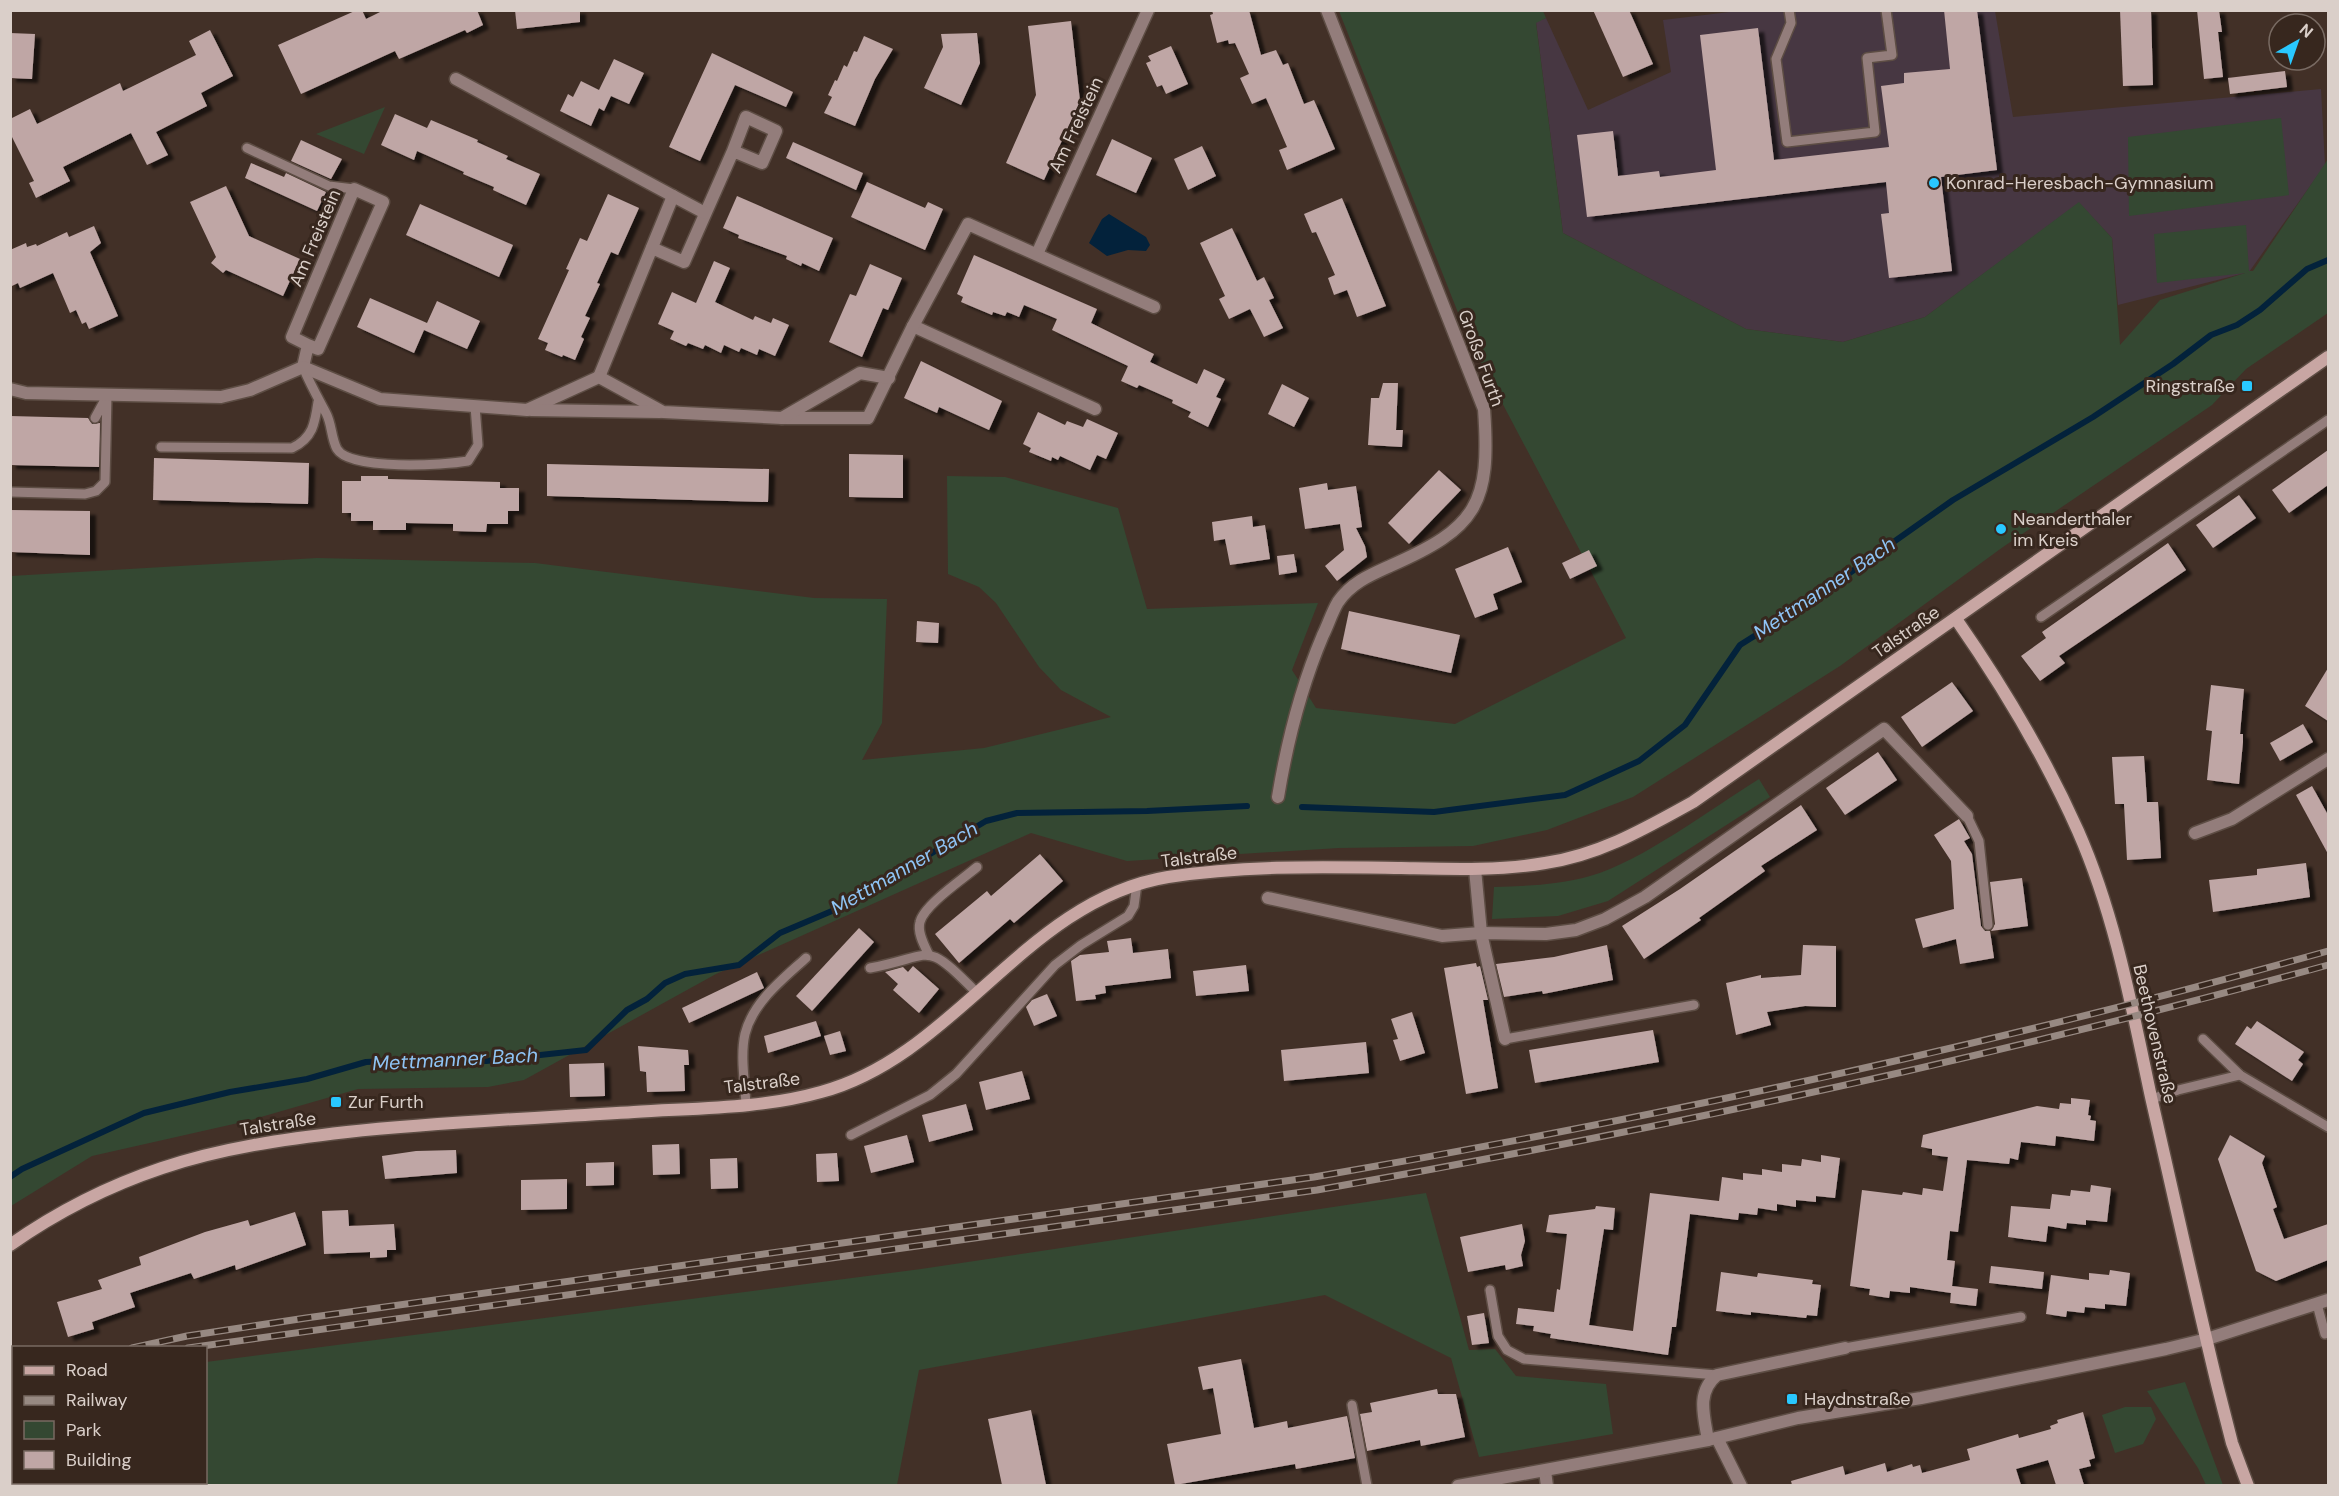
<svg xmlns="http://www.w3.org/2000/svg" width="2339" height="1496" font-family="'DM Sans',sans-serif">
  <defs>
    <filter id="shadow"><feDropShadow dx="6" dy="4" stdDeviation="1.5" flood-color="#0009"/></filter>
  </defs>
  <rect width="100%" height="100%" fill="#423027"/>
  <polygon fill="#473742" points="1746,10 1995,11 2013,117 2321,89 2325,165 2249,272 2118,305 2112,238 2079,203 1925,317 1843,342 1746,329 1563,233 1536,22 1546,18 1588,110 1671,72 1663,20"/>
  <g fill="#344832">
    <polygon points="1339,11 1543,11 1546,18 1536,23 1563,233 1746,329 1843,342 1925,317 2079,202 2112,238 2120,345 2160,300 2245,273 2157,283 2154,234 2246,225 2249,271 2253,271 2328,159 2328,313 2246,369 2212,405 2003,547 1840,666 1633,797 1547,830 1473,846 1339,848 1127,861 1031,833 716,974 524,1080 488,1087 358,1089 247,1121 92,1156 11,1206 11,576 317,558 535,563 814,598 887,599 882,723 862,760 984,748 1111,717 1061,690 1039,667 996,603 979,587 948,574 947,476 1005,477 1118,508 1147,609 1318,603 1292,670 1316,708 1455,724 1626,638 1468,338"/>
    <polygon points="385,107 364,154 316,134"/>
    <polygon points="2281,118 2289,195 2129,216 2128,137"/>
    <path d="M 1759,779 L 1770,797 L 1608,901 L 1558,916 L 1492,919 L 1494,887 C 1527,886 1558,885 1590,876 C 1641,862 1712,808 1759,779 Z"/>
    <polygon points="1426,1193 1469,1350 1495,1349 1516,1376 1606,1384 1613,1434 1479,1457 1451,1358 1325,1295 919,1370 897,1485 11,1485 10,1406 13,1405 14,1482 206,1482 206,1362 921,1269"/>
    <polygon points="2185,1382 2223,1485 2206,1485 2198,1468 2147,1391"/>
    <polygon points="2125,1407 2151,1407 2156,1419 2143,1444 2115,1453 2102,1415"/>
  </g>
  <polygon fill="#03223b" points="1109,214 1146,237 1150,245 1146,251 1128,250 1107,256 1089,243 1102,219"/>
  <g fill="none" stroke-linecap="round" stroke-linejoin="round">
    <g stroke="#03223b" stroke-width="6">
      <polyline points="1302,807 1434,812 1565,795 1639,761 1685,725 1740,645 1810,601 1953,500 2093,417 2173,364 2211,335 2237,325 2260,310 2307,269 2328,260"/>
      <polyline points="10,1177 22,1169 144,1113 230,1092 307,1079 366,1062 454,1058 486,1061 586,1050 627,1010 647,999 665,983 685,974 739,965 780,933 839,908 986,821 1017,813 1147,811 1247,806"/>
    </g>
  </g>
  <g fill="#bfa6a5" filter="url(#shadow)">
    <polygon points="357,10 362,10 366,19 384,10 477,10 483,25 467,33 465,30 399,59 395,51 301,94 278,45"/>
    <polygon points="515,10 580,10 580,22 517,29"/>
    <polygon points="1212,10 1249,10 1261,55 1276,50 1283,65 1288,63 1304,104 1314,100 1335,149 1287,170 1279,150 1287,147 1266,98 1252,104 1240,78 1249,74 1235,43 1229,44 1228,40 1217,43 1210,15 1213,14"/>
    <polygon points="1593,10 1629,10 1653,64 1623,77"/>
    <polygon points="1944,10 1977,10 1997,170 1941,177 1952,271 1889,278 1881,214 1889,213 1886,182 1587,217 1577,135 1613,131 1618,176 1659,171 1660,177 1716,170 1700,35 1758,28 1774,160 1889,147 1881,86 1904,83 1904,73 1950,69"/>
    <polygon points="2120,10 2151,10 2153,85 2123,86"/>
    <polygon points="2197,10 2219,10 2222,32 2218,32 2223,77 2204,79"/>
    <polygon points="1071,21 1080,101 1044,180 1006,163 1036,95 1028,26"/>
    <polygon points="210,30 233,76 201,93 207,106 156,132 168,155 147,165 131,133 63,167 70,181 36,198 29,183 34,181 10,133 10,119 30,109 37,124 120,83 123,91 196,55 189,41"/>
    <polygon points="10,33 35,34 32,79 10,78"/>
    <polygon points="977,33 980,63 961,105 924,88 943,47 941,34"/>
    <polygon points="864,36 893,49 875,79 855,126 824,113 832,97 828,95 835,80 837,81 844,65 847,67 854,51 857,52"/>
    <polygon points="1171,46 1188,84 1166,94 1162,85 1157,87 1146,63 1151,61 1148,56"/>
    <polygon points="712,53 793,92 786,107 735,85 700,161 669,147"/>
    <polygon points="614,59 644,73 629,104 611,96 604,111 599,108 591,126 560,111 568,94 573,97 581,81 599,90"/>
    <polygon points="2285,71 2287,87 2230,94 2228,78"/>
    <polygon points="395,114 427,128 431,120 478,140 477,142 508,156 506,159 540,174 526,205 493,190 494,187 463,174 464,172 417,151 414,160 381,145"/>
    <polygon points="1112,139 1152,158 1136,193 1096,175"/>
    <polygon points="301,140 342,159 331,179 291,161"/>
    <polygon points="793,142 863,173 856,190 786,158"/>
    <polygon points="1202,146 1216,176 1188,190 1174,159"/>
    <polygon points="251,163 284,177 286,173 326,192 317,211 245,178"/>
    <polygon points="867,182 925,208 928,202 943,209 925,250 851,217"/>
    <polygon points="226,186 249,236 300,259 283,296 226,270 223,273 211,263 216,257 190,202"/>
    <polygon points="608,194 639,208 618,255 611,252 597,283 600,284 585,316 590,318 581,337 584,339 575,360 563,355 562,357 545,350 548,343 538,339 569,270 566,269 580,238 587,241"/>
    <polygon points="737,196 833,238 819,271 802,263 801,266 786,259 787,256 738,238 739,235 723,228"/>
    <polygon points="1342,198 1386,306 1357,317 1347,290 1334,295 1328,278 1335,275 1316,232 1312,233 1304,214"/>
    <polygon points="420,204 513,245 499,277 406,235"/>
    <polygon points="94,226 101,243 90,252 118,316 89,329 86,322 82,324 76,310 70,313 53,273 20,288 18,283 10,287 10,250 26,243 27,247 36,244 37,246 67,232 69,237"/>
    <polygon points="1232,228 1257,281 1264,277 1274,298 1269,300 1283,328 1264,337 1250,309 1229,319 1219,299 1225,296 1200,243"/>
    <polygon points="974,255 1097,309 1091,323 1154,354 1150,362 1197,384 1204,369 1225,379 1216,397 1221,399 1208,427 1188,417 1191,412 1172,403 1173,400 1139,385 1137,388 1121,381 1128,366 1052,330 1057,319 1024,305 1019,317 1007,312 1005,316 993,312 992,315 961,302 963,297 957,294"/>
    <polygon points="714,261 730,268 715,302 753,320 755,316 771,323 773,318 789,325 775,356 759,349 757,355 741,348 739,352 724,345 721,353 705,345 703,349 688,343 686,346 670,339 674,331 658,324 672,292 696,303"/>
    <polygon points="870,264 902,278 888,310 883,308 862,357 829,342 850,294 856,296"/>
    <polygon points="370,298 427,323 437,301 480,321 467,349 424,330 414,353 357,327"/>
    <polygon points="921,361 1002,401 989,430 939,407 937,413 904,398"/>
    <polygon points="1383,383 1398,383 1396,430 1403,430 1402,447 1368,445 1371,398 1379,398"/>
    <polygon points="1282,384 1309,398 1294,427 1268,414"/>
    <polygon points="1038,412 1065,425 1067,421 1083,427 1087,419 1118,433 1106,459 1097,455 1090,470 1060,456 1058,460 1052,457 1051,461 1029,452 1031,448 1023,444"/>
    <polygon points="10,416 88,418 92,424 100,423 99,467 10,465"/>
    <polygon points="2328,450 2328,485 2289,513 2272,490"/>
    <polygon points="849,454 903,455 903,498 849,497"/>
    <polygon points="154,458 309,463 308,504 153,500"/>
    <polygon points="547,464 769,469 768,502 547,496"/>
    <polygon points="1439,470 1461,490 1409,544 1388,523"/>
    <polygon points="361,476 388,476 388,479 500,482 500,488 519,488 519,511 508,511 508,524 487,524 486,532 453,531 453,524 406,523 406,530 373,530 373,521 351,521 351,513 342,513 342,481 361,481"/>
    <polygon points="1327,483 1328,490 1356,486 1362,527 1356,528 1365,546 1367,557 1337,581 1325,566 1344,550 1340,524 1305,529 1299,488"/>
    <polygon points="2239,495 2256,518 2213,548 2196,525"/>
    <polygon points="10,510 90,511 90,555 10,552"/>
    <polygon points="1252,516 1253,527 1265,525 1270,559 1230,565 1225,539 1214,541 1212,522"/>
    <polygon points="2168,543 2186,570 2059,656 2065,663 2040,681 2021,656 2046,638 2042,632"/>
    <polygon points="1508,547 1522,582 1493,594 1498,609 1475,618 1455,569"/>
    <polygon points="1589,550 1597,566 1570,579 1562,563"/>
    <polygon points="1294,554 1297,572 1279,575 1277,556"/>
    <polygon points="1349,611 1460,635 1451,673 1341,649"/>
    <polygon points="917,621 939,623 938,643 916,642"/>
    <polygon points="2328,668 2328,721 2305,706"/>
    <polygon points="1952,682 1973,711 1922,747 1901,717"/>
    <polygon points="2211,685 2244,689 2240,734 2243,734 2243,742 2239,784 2207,780 2212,731 2206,730"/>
    <polygon points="2303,724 2313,742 2280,761 2270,743"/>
    <polygon points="1878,752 1897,780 1845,815 1826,788"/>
    <polygon points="2144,756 2147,802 2158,802 2161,858 2127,860 2124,804 2115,804 2112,757"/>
    <polygon points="2312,786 2328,815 2328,854 2296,795"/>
    <polygon points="1801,805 1817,830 1761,866 1765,871 1699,918 1701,920 1644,959 1622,926 1680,889"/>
    <polygon points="1959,819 1970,838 1964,841 1972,854 1981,926 1985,931 1990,931 1994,958 1960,964 1956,939 1923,948 1915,919 1954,909 1951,861 1934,835"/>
    <polygon points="1040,854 1063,881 1014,923 1010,919 959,963 935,934 987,891 991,896"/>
    <polygon points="2306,863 2310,897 2213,912 2209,880 2257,875 2257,869"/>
    <polygon points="2022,878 2028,926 1991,931 1995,924 1990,882"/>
    <polygon points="859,928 874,942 812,1011 796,996"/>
    <polygon points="1131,938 1133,953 1168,949 1171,978 1105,986 1106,993 1095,995 1096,999 1076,1001 1071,961 1080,955 1109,952 1107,941"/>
    <polygon points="1607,945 1613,980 1543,994 1542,991 1504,997 1496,964 1554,957"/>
    <polygon points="1803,945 1836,946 1836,1007 1805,1006 1767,1012 1771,1025 1736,1035 1726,983 1761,975 1761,978 1801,975"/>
    <polygon points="1476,963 1477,967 1480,966 1488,1000 1483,1000 1498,1088 1466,1094 1444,968"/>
    <polygon points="1246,965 1249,991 1196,996 1193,971"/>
    <polygon points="913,966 939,989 919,1013 893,990 898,984 885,972 903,967 908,972"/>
    <polygon points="757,972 764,988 689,1023 682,1008"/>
    <polygon points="1047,994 1057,1016 1034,1026 1026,1007 1032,1000"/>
    <polygon points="1412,1012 1425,1053 1400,1061 1393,1040 1398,1039 1391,1019"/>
    <polygon points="816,1021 821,1036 768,1053 764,1036"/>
    <polygon points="2257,1021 2304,1052 2298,1060 2303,1064 2292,1081 2235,1044 2247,1026 2251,1029"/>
    <polygon points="1653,1030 1659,1062 1535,1083 1529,1050"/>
    <polygon points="840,1031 846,1051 830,1055 824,1036"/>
    <polygon points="1366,1042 1369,1073 1284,1081 1281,1050"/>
    <polygon points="638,1046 688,1050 689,1065 684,1065 685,1091 647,1092 646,1072 640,1071"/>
    <polygon points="604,1063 605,1096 570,1097 569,1064"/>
    <polygon points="1022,1071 1030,1099 986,1110 979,1082"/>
    <polygon points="2071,1098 2090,1100 2088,1115 2091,1116 2090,1120 2096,1121 2094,1141 2056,1136 2055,1146 2021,1142 2018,1160 2010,1158 2009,1164 1967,1160 1958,1232 1950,1231 1947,1260 1955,1261 1952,1286 1978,1289 1976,1306 1950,1303 1951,1293 1910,1287 1910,1293 1890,1291 1889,1298 1869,1295 1870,1289 1850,1286 1862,1190 1902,1195 1903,1192 1922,1195 1923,1188 1943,1191 1948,1157 1932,1155 1932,1149 1921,1147 1923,1135 2037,1106 2059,1109 2060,1103 2071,1104"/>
    <polygon points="966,1104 973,1130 929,1142 922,1115"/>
    <polygon points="907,1135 914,1162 871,1173 864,1146"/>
    <polygon points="2230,1135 2265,1156 2262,1163 2277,1207 2273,1209 2284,1239 2328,1224 2328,1260 2276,1281 2256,1271 2218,1159"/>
    <polygon points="679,1144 680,1174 653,1175 652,1145"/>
    <polygon points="456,1150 457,1173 385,1179 382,1156 416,1151"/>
    <polygon points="837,1153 839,1181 817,1182 816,1154"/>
    <polygon points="1821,1155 1840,1158 1835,1198 1816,1196 1816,1202 1796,1200 1796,1207 1777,1204 1777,1211 1758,1208 1757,1215 1739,1213 1738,1220 1690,1214 1676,1327 1672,1327 1668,1355 1550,1338 1551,1334 1533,1331 1534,1326 1516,1324 1518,1308 1554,1312 1557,1289 1560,1290 1567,1234 1546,1232 1549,1215 1595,1209 1596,1206 1615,1208 1613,1230 1604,1229 1589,1325 1633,1331 1650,1193 1719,1201 1722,1177 1743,1180 1743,1173 1762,1175 1762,1169 1782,1172 1782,1164 1801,1166 1802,1159 1821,1162"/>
    <polygon points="737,1158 738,1188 711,1189 710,1159"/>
    <polygon points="614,1162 614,1185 586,1186 586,1163"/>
    <polygon points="567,1179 567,1209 521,1210 521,1180"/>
    <polygon points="2091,1185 2111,1188 2107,1222 2086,1220 2086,1225 2067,1223 2066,1229 2048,1226 2046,1242 2008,1237 2011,1206 2050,1209 2052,1194 2070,1196 2071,1190 2090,1192"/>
    <polygon points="348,1210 349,1226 394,1224 396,1250 387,1250 387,1257 370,1258 370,1252 324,1254 322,1211"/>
    <polygon points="295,1212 306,1245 236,1270 235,1265 194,1279 191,1273 130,1293 135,1307 92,1322 94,1329 68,1337 57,1302 102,1289 98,1280 141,1265 139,1257 205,1232 248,1220 250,1226"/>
    <polygon points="1522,1224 1525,1241 1521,1255 1523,1266 1506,1270 1505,1265 1468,1272 1460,1237"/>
    <polygon points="1991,1266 2044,1272 2042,1289 1989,1283"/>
    <polygon points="2110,1270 2130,1273 2126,1306 2105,1304 2105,1309 2085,1307 2084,1313 2067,1311 2066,1317 2046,1314 2051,1275 2089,1280 2089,1273 2109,1275"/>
    <polygon points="1721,1272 1757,1277 1758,1273 1813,1280 1812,1284 1821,1285 1817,1316 1807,1315 1806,1318 1751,1312 1751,1315 1716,1311"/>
    <polygon points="1484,1313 1489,1343 1472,1345 1467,1316"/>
    <polygon points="1241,1359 1254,1428 1287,1421 1288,1428 1347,1416 1355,1458 1296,1469 1295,1464 1175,1485 1167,1444 1221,1434 1213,1388 1203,1390 1198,1367"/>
    <polygon points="1437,1389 1438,1394 1456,1394 1465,1437 1421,1446 1420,1440 1367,1451 1360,1414 1372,1412 1370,1403"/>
    <polygon points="1031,1410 1046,1485 1002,1485 988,1419"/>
    <polygon points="2083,1412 2095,1458 2089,1460 2091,1466 2079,1469 2084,1485 2056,1485 2048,1460 2016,1469 2021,1485 1792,1485 1791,1481 1843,1466 1845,1475 1885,1463 1887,1472 1912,1464 1913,1467 1920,1465 1922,1473 1970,1460 1967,1449 2018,1434 2019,1438 2051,1429 2050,1426 2058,1423 2057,1420"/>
  </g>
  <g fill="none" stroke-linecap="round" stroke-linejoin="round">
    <g stroke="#5d4d44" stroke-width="12">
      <g id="lane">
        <polyline points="1789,10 1791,23 1776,59 1787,142 1875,132 1867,58 1892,55 1886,10"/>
        <polyline points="247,148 329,186 354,189"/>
        <path d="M 303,367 C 310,384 318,398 326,413 C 332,424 331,438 337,449 C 350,471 445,465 468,461 L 478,445 L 475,406"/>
        <path d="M 161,447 L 292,448 C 313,438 315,423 318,402"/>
        <polyline points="10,492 85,494 96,491 105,482 107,396 95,418"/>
        <polyline points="2041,617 2328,420"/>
        <polyline points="1967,816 1979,841 1988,925"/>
        <path d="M 928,953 C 924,945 917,932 920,922 C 924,905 963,879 977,867"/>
        <path d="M 870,968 C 936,956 922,938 976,992"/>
        <polyline points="1505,1039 1694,1005"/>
        <polyline points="2203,1039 2240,1075 2328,1127"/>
        <polyline points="2152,1099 2178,1090 2240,1075"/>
        <path d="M 746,1105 C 745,1083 740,1056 745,1034 C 753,1002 783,979 806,958"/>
        <polyline points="851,1135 930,1095 956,1074 1055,965 1081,945 1128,916 1134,906 1137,884"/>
        <polyline points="1490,1290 1498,1336 1507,1350 1524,1359 1717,1375"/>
        <polyline points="2317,1304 2325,1334"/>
        <polyline points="1845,1348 2021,1317"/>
        <polyline points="1352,1405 1367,1486"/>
      </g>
    </g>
    <g stroke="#5d4d44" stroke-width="15">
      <g id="street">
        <polyline points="456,79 673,196"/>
        <polyline points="652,248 684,262 733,151 762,163 776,131 746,117 733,151"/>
        <polyline points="1037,254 1148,10"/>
        <polyline points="913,326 1095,409"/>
        <polyline points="303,367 308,345 318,349 383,202 354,189 292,337 308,345"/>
        <polyline points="599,377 673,196 705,213"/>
        <polyline points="10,389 26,393 221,397 250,390 303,367 380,399 527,410 599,377 663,412 782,418 868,418 913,326 968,224 1154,307"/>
        <polyline points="531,410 660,412"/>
        <polyline points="782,418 860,373 889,378"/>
        <path d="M 1278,797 C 1287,742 1301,687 1323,635 C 1328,625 1332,612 1338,602 C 1351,583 1370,575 1390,566 C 1477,528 1491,504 1484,409 L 1327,10"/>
        <polyline points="2195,833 2232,819 2328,759"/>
        <polyline points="1475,869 1481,933 1505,1039"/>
        <polyline points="1268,898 1442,936 1481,933 1546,934 1576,930 1605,919 1645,897 1884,729 1967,816"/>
        <polyline points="1717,1438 1741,1486"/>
        <path d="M 1708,1440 C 1704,1416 1696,1392 1717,1375 L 1845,1348"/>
        <polyline points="1545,1471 1547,1486"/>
        <polyline points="1458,1486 1708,1440 1798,1418 1921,1398 2166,1349 2207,1339 2328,1300"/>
      </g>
    </g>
    <g stroke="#5d4d44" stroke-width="15">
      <g id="secondary">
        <path d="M 1956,619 C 2002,685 2045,757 2078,831 C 2115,915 2132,1008 2151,1097 C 2173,1193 2194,1289 2217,1384 L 2232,1443 L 2248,1486"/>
        <path d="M 10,1245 C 57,1212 108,1186 162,1168 C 221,1148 285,1139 347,1132 C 442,1122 538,1118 634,1112 C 696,1108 761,1109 821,1092 C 956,1056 1026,900 1168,877 C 1246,865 1323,867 1401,868 C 1449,869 1498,871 1545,863 C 1600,855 1646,828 1693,802 L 2328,357"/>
      </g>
    </g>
    <use href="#lane" stroke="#937d7b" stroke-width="9"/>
    <use href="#street" stroke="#937d7b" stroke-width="12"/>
    <use href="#secondary" stroke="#c8a6a3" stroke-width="12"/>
    <g stroke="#978982" stroke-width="7">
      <g id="rail">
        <path d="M 132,1348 L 187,1336 L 306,1318 L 1314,1177 C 1656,1118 1994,1045 2328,951"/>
        <path d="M 188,1348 L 1317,1190 C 1658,1130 1995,1057 2328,965"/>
        <polyline points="10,1378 14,1378"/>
        <polyline points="10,1390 14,1390"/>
      </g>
    </g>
    <use href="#rail" stroke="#37271e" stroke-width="4.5" stroke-dasharray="14" stroke-linecap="butt"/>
  </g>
  <g fill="#29c8ff" stroke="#37271e" stroke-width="2">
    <circle cx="1934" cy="183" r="6"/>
    <rect x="2241" y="380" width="12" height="12" rx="3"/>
    <circle cx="2001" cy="529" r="6"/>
    <rect x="330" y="1096" width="12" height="12" rx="3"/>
    <rect x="1786" y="1393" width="12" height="12" rx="3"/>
  </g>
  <g text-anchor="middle" stroke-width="6" stroke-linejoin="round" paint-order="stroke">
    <g font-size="18" fill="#dacfc9" stroke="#37271e">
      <text transform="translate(1076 125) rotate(-65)" y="6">Am Freistein</text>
      <text transform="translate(315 238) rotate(-67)" y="6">Am Freistein</text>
      <text transform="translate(1481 358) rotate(70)" y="6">Große Furth</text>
      <text transform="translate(1906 632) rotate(-35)" y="6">Talstraße</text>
      <text transform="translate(1199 857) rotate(-7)" y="6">Talstraße</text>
      <text transform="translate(2155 1034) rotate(77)" y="6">Beethovenstraße</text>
      <text transform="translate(762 1083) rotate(-7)" y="6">Talstraße</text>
      <text transform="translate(278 1124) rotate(-9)" y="6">Talstraße</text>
    </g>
    <g font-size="18" fill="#dacfc9" stroke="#37271e" text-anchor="start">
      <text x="1946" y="189">Konrad-Heresbach-Gymnasium</text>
      <text x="2235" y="392" text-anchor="end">Ringstraße</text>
      <text x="2013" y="525">Neanderthaler<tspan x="2013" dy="21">im Kreis</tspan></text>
      <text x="348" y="1108">Zur Furth</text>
      <text x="1804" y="1405">Haydnstraße</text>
    </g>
    <g font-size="20" font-style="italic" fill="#8fc4f5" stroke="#37271e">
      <text transform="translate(1824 588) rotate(-34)" y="7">Mettmanner Bach</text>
      <text transform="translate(904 868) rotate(-30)" y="7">Mettmanner Bach</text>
      <text transform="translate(455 1059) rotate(-3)" y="7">Mettmanner Bach</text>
    </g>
  </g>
  <rect width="2339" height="1496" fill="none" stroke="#dacfc9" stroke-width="24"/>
  <rect x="12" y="1346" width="195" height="138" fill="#37271e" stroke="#786a62" stroke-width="1.5"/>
  <rect x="24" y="1366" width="30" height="9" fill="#c8a6a3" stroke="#786a62" stroke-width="1.5"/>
  <text x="66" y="1376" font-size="18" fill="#dacfc9">Road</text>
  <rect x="24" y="1396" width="30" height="9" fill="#978982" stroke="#786a62" stroke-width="1.5"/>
  <text x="66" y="1406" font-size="18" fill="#dacfc9">Railway</text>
  <rect x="24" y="1421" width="30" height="18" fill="#344832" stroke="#786a62" stroke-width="1.5"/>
  <text x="66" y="1436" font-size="18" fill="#dacfc9">Park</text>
  <rect x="24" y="1451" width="30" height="18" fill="#bfa6a5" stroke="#786a62" stroke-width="1.5"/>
  <text x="66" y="1466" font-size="18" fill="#dacfc9">Building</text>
  <g transform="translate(2297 42) rotate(40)"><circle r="28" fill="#37271e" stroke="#786a62" stroke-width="1.5"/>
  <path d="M0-4.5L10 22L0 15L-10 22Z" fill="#29c8ff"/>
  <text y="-9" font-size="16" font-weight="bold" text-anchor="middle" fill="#dacfc9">N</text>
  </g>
</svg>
